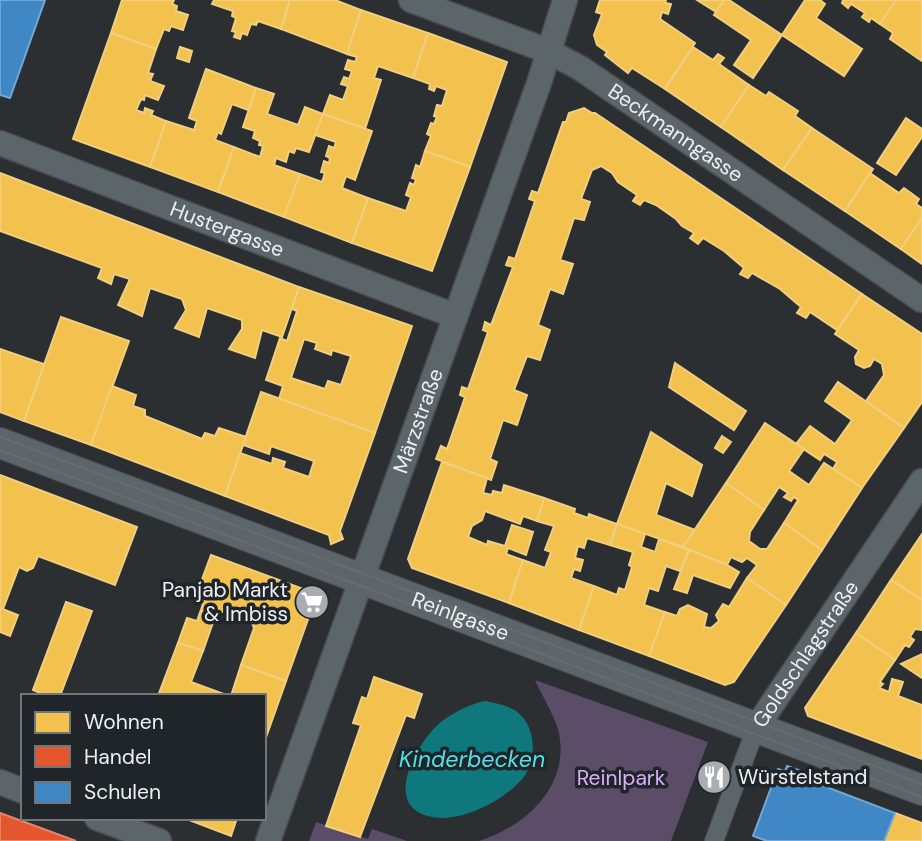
<svg xmlns="http://www.w3.org/2000/svg" width="922" height="841" font-family="'DM Sans',sans-serif">
  <rect width="100%" height="100%" fill="#2c2f32"/>
  <g fill="#5b4c67">
    <path d="M 535,680 L 708,742 L 671,841 L 479,841 C 527,826 572,784 558,729 C 553,713 542,696 535,680 Z"/>
    <polygon points="316,822 368,839 372,829 407,841 309,841"/>
  </g>
  <path fill="#0f787d" d="M 485,701 C 496,703 506,705 516,711 C 536,725 538,759 523,778 C 504,801 458,825 428,816 C 381,804 419,739 442,721 C 455,712 470,704 485,701 Z"/>
  <g fill="#f2c14e" stroke="#f0cf80" stroke-width="2" fill-rule="evenodd">
    <polygon points="122,0 174,0 172,4 177,6 176,11 188,15 183,30 171,26 169,31 164,29 156,49 111,33"/>
    <polygon points="214,0 290,0 281,29 258,21 256,25 251,24 247,35 242,33 240,39 234,37 236,32 232,31 236,18 232,16 233,11 212,4"/>
    <polygon points="290,0 335,0 361,10 347,54 281,29"/>
    <polygon points="600,0 666,0 665,3 671,4 668,14 662,12 660,19 695,43 665,89 632,68 628,73 605,55 607,52 597,45 594,35 602,14 596,12"/>
    <polygon points="697,0 724,0 716,12"/>
    <polygon points="724,0 729,0 782,35 753,78 734,65 751,40 714,15"/>
    <polygon points="805,0 820,0 825,4 816,18 862,49 844,76 782,35"/>
    <polygon points="843,0 896,0 880,24 871,18 869,22 862,17 865,13 851,4 848,8 842,3"/>
    <polygon points="896,0 922,0 922,61 890,39 893,33 880,24"/>
    <polygon points="361,10 428,33 413,78 378,66 374,78 381,80 365,129 323,114 330,95 343,100 348,86 341,84 344,77 349,79 352,71 345,69 348,60 355,62 357,57 347,54"/>
    <polygon points="111,33 156,49 148,73 153,74 150,81 164,86 158,100 145,95 144,100 141,99 136,110 144,113 145,108 153,111 151,115 166,121 150,167 73,139"/>
    <polygon points="428,33 507,62 470,167 425,151 431,136 427,134 431,123 434,124 437,117 434,116 437,105 442,106 447,90 436,86 434,91 429,89 430,84 413,78"/>
    <polygon points="180,47 192,51 189,62 177,58"/>
    <polygon points="693,47 713,60 718,54 724,58 719,64 749,85 721,127 665,89"/>
    <polygon points="206,69 256,88 248,110 232,104 221,134 218,132 215,140 234,147 218,192 150,167 166,121 194,130 197,121 189,118"/>
    <polygon points="749,85 766,96 769,92 798,111 795,116 812,128 783,170 721,127"/>
    <polygon points="256,88 274,94 267,114 298,125 305,107 323,114 309,152 296,148 294,153 289,151 286,162 276,158 274,165 300,174 284,217 218,192 234,147 260,157 263,146 259,145 260,141 253,138 255,131 243,127"/>
    <polygon points="584,108 592,113 595,113 862,294 837,330 810,312 806,318 797,313 801,307 780,289 752,273 748,278 740,274 744,268 724,251 703,238 698,244 690,238 694,233 682,226 676,219 656,205 644,200 640,205 633,201 637,195 618,182 612,173 601,166 592,170 581,199 590,202 584,220 574,218 560,260 573,264 563,294 550,289 538,325 550,330 540,360 527,356 514,390 527,395 517,425 503,420 490,459 497,462 491,480 436,459 441,446 447,449 465,397 460,395 462,387 468,389 488,332 483,330 485,322 491,325 513,267 506,265 509,257 515,259 535,201 529,199 532,191 538,193 563,122 566,122 569,113"/>
    <polygon points="323,114 372,131 355,180 346,176 342,188 368,198 352,243 284,217 300,174 322,182 325,173 321,172 324,161 329,163 330,158 326,156 329,146 334,148 336,142 315,135"/>
    <polygon points="906,118 922,129 922,137 896,175 877,163"/>
    <polygon points="812,128 873,169 845,211 783,170"/>
    <polygon points="425,151 470,167 432,271 352,243 368,198 406,211 411,197 406,195 410,183 414,185 416,179 412,178 416,165 420,167"/>
    <polygon points="0,173 299,287 282,337 262,330 255,358 229,349 242,329 242,320 207,308 199,337 175,328 186,310 182,299 150,288 142,316 118,305 130,279 114,274 111,284 98,278 102,268 0,231"/>
    <polygon points="870,173 899,193 904,188 919,199 916,204 922,208 922,218 901,249 845,211"/>
    <polygon points="922,218 922,264 901,249"/>
    <path d="M 299,287 L 412,326 L 375,433 L 279,399 L 283,386 L 266,380 L 280,338 L 287,341 L 297,311 L 292,309 ZM 304,339 L 317,343 L 315,349 L 331,355 L 332,350 L 351,356 L 341,385 L 328,381 L 325,389 L 291,378 Z"/>
    <polygon points="862,294 922,334 922,402 904,428 866,401 884,375 882,364 874,359 870,366 864,368 856,364 855,357 859,350 835,334"/>
    <polygon points="61,317 129,341 91,445 24,421"/>
    <polygon points="0,349 44,364 24,421 0,412"/>
    <polygon points="675,363 746,411 734,430 669,387"/>
    <polygon points="838,382 904,428 862,488 833,469 837,462 824,454 820,460 796,444 810,426 835,444 852,420 825,401"/>
    <polygon points="112,386 136,395 133,406 145,410 145,416 202,439 205,433 215,436 219,428 246,437 225,496 91,445"/>
    <polygon points="261,392 375,433 340,531 343,539 331,544 329,535 225,496 240,453 272,464 273,458 285,462 283,468 309,477 314,461 271,446 269,454 243,445"/>
    <polygon points="765,423 804,449 789,471 809,485 824,463 862,488 822,550 784,523 798,500 794,497 791,501 784,497 788,493 779,487 764,510 726,483"/>
    <polygon points="651,432 702,465 692,496 666,483 656,515 695,530 683,547 617,524"/>
    <polygon points="722,436 731,442 723,453 715,448"/>
    <polygon points="442,462 487,478 483,493 492,495 493,491 502,493 504,485 544,498 537,521 523,516 520,524 485,511 482,520 472,526 468,537 487,545 488,541 505,546 512,525 533,532 526,555 508,548 506,554 523,560 509,603 412,568 408,559"/>
    <polygon points="0,475 137,527 115,585 38,556 33,568 27,571 19,567 3,609 0,608"/>
    <polygon points="726,483 764,510 750,532 749,541 760,549 767,549 784,523 822,550 786,605 747,578 757,565 747,558 742,562 731,557 727,565 683,547"/>
    <polygon points="544,498 575,509 574,513 588,518 589,514 617,524 610,545 587,538 584,548 578,546 575,558 583,560 580,571 574,569 571,578 594,586 579,630 509,603 523,560 545,568 551,552 545,550 554,526 537,521"/>
    <polygon points="617,524 645,534 641,547 655,552 659,539 689,550 680,571 666,566 658,591 649,588 644,605 665,612 649,656 579,630 594,586 617,595 619,588 625,590 632,567 629,565 633,552 610,545"/>
    <polygon points="922,534 922,600 891,580"/>
    <polygon points="689,550 727,565 739,572 730,588 693,575 687,593 674,589"/>
    <polygon points="211,555 317,594 286,681 241,665 254,628 251,621 224,611 216,614 203,651 178,643 187,618 197,621 203,604 194,601"/>
    <polygon points="747,578 786,605 734,682 725,685 649,656 665,612 677,616 680,609 688,605 707,614 704,627 711,628 719,621 716,615 723,604 729,607"/>
    <polygon points="891,580 922,600 922,630 915,629 910,637 914,640 909,647 905,645 895,660 856,633"/>
    <polygon points="66,602 92,611 60,696 47,696 33,690"/>
    <polygon points="0,608 18,615 10,636 0,632"/>
    <polygon points="856,633 895,660 880,682 883,684 879,688 889,692 892,679 903,682 898,696 922,705 922,759 808,716 805,708"/>
    <polygon points="178,643 203,651 191,682 229,696 158,696"/>
    <polygon points="922,654 922,678 901,664"/>
    <polygon points="241,665 286,681 264,743 264,696 231,696"/>
    <polygon points="374,677 422,694 414,718 406,715 360,837 326,826 361,725 353,723 362,697 367,699"/>
    <polygon points="895,813 922,823 922,841 884,841"/>
    <polygon points="184,818 237,818 231,836"/>
  </g>
  <polygon fill="#e4572e" stroke="#e78569" stroke-width="2" points="0,813 76,841 0,841"/>
  <g fill="#3f88c5" stroke="#73a7d3" stroke-width="2">
    <polygon points="0,0 45,0 10,98 0,95"/>
    <polygon points="787,766 809,774 808,780 895,813 884,841 767,841 753,836 778,769 785,771"/>
  </g>
  <g fill="none" stroke-linecap="round" stroke-linejoin="round">
    <g stroke="#484a4c" stroke-width="20">
      <polyline id="pedestrian" points="714,841 756,728"/>
    </g>
    <g stroke="#484a4c" stroke-width="27">
      <g id="minor">
        <path id="s1" d="M 411,0 L 548,51 L 580,68 L 922,300"/>
        <path id="s2" d="M 0,143 L 455,316"/>
        <path id="s3" d="M 756,728 L 922,481"/>
        <polyline points="0,782 23,791"/>
        <polyline points="97,818 159,841"/>
        <path id="s4" d="M 268,841 L 539,83 L 565,0"/>
      </g>
    </g>
    <g stroke="#484a4c" stroke-width="32">
      <g id="tertiary">
        <path id="s5" d="M 0,443 L 922,790"/>
      </g>
    </g>
    <use href="#pedestrian" stroke="#5c6569" stroke-width="18"/>
    <use href="#minor" stroke="#5c6569" stroke-width="24"/>
    <use href="#tertiary" stroke="#5c6569" stroke-width="30"/>
    <g stroke="#686b6f" stroke-width="2">
      <polyline points="0,437 922,784"/>
      <polyline points="0,450 922,797"/>
    </g>
  </g>
  <defs>
    <g id="supermarket-disc" transform="scale(1.75)"><circle r="9.5" fill="#a9acb0" stroke="#20252a"/><path d="M-6-5.5h2.5l.6 2H6L4.5 2H-2.5L-4.4-4H-6ZM-1.5 3.2a1.3 1.3 0 1 0 .1 0ZM3 3.2a1.3 1.3 0 1 0 .1 0Z" fill="#fff"/></g>
    <g id="restaurant-disc" transform="scale(1.75)"><circle r="9.5" fill="#a9acb0" stroke="#20252a"/><path d="M-5-6h1v4h1v-4h1v4h1v-4h1v5L-1.5 .5V6h-2V.5L-5-1ZM5-6V6H3V1.5H1.5Q1.5-4 5-6Z" fill="#fff"/></g>
  </defs>
  <g fill-rule="evenodd">
    <use href="#supermarket-disc" x="312" y="602"/>
    <use href="#restaurant-disc" x="714" y="777"/>
  </g>
  <g text-anchor="middle" stroke-width="7" stroke-linejoin="round" paint-order="stroke">
    <g font-size="21" fill="#edf0f4" stroke="#20252a">
      <text dy="7" stroke="none"><textPath href="#s1" startOffset="298">Beckmanngasse</textPath></text>
      <text dy="7" stroke="none"><textPath href="#s2" startOffset="243">Hustergasse</textPath></text>
      <text dy="7" stroke="none"><textPath href="#s4" startOffset="446">Märzstraße</textPath></text>
      <text dy="7" stroke="none"><textPath href="#s5" startOffset="492">Reinlgasse</textPath></text>
      <text dy="7" stroke="none"><textPath href="#s3" startOffset="89">Goldschlagstraße</textPath></text>
    </g>
    <g font-size="21" fill="#edf0f4" stroke="#20252a" text-anchor="end">
      <text x="288" y="597">Panjab Markt<tspan x="288" dy="24">&amp; Imbiss</tspan></text>
      <text x="738" y="784" text-anchor="start">Würstelstand</text>
    </g>
    <g font-size="21" fill="#dcaeff" stroke="#20252a">
      <text x="621" y="785">Reinlpark</text>
    </g>
    <g font-size="23" font-style="italic" fill="#52e0e7" stroke="#20252a">
      <text x="472" y="767">Kinderbecken</text>
    </g>
  </g>
  <rect x="21" y="694" width="245" height="126" fill="#20252a" stroke="#72767b" stroke-width="2"/>
  <rect x="35" y="712" width="35" height="21" fill="#f2c14e" stroke="#72767b" stroke-width="2"/>
  <text x="84" y="729" font-size="21" fill="#edf0f4">Wohnen</text>
  <rect x="35" y="746" width="35" height="21" fill="#e4572e" stroke="#72767b" stroke-width="2"/>
  <text x="84" y="764" font-size="21" fill="#edf0f4">Handel</text>
  <rect x="35" y="782" width="35" height="21" fill="#3f88c5" stroke="#72767b" stroke-width="2"/>
  <text x="84" y="799" font-size="21" fill="#edf0f4">Schulen</text>
</svg>
